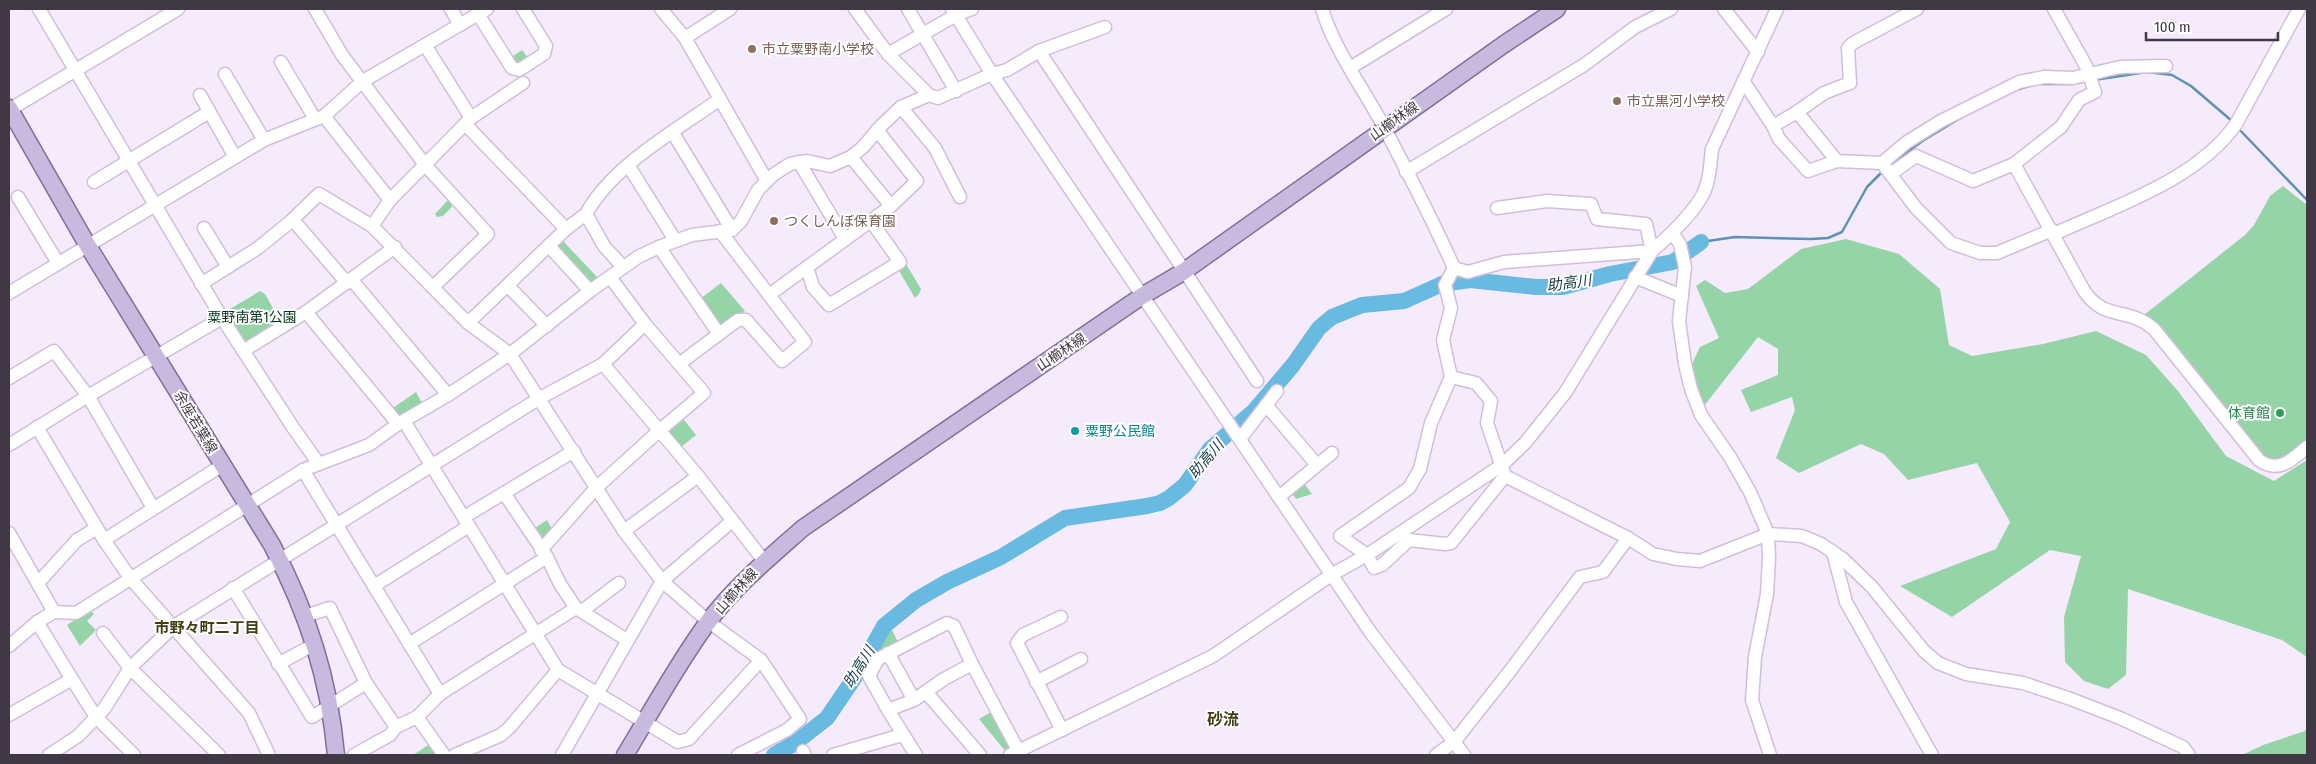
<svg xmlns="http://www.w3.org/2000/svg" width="2316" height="764" font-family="'Fira Sans Condensed','Noto Sans JP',sans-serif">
  <rect width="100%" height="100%" fill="#f6ebfc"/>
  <g fill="#95d4a6">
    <polygon points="522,50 529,59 520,65 510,58"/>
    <path d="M 2283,186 L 2307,205 L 2307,441 C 2293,452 2279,467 2261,455 L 2153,322 L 2144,315 L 2245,235 L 2254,225 L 2270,196 Z"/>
    <polygon points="449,199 452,207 443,216 437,217 435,214"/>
    <polygon points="1846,239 1899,254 1940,289 1949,345 1972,356 2043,344 2096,331 2146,355 2178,391 2226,456 2274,481 2307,460 2307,657 2282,640 2128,589 2126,675 2108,689 2084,681 2065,662 2064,617 2081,556 2050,550 1952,617 1900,586 1996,549 2010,522 1977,463 1908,480 1884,454 1861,444 1799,473 1776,458 1795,410 1792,397 1751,412 1741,390 1778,375 1778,349 1758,337 1704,406 1690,368 1700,347 1719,338 1696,286 1705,280 1725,293 1748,289 1801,249"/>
    <polygon points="562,240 599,279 595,283 588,283 557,251 558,244"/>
    <polygon points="906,264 921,289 919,294 915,298 898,269"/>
    <polygon points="721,283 745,311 725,326 719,326 700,299"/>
    <polygon points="260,291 265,294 281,322 248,342 242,339 225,312"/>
    <polygon points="416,392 423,405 404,415 397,414 393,408"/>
    <polygon points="681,416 696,435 680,448 668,433 670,426"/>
    <polygon points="1303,482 1312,494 1296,499 1291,492"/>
    <polygon points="547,520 552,529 543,540 532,530"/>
    <polygon points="90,610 94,614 87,621 96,630 80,646 67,625"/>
    <polygon points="891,628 898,642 878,652"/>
    <polygon points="991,712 1010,750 1006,752 979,719"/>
    <polygon points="2307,727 2307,755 2242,755 2263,745 2305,731"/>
    <polygon points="430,744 438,755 413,755"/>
  </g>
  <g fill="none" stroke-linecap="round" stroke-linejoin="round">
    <g stroke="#5d93b1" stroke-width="2.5">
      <polyline points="2094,80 2147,72 2172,75 2191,86 2232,121"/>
      <polyline points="2040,84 2071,84"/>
      <polyline points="2016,90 2029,86"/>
      <polyline points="2237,127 2307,200"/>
      <polyline points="1893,162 1924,140 1962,117"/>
      <polyline points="1701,242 1735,237 1811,239 1828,238 1842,232 1867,187 1883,171"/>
    </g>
    <polyline stroke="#69bae0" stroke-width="16" points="774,755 795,743 827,718 857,674 884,626 916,600 947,582 1001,557 1065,518 1147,506 1160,503 1169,498 1185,485 1210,449 1254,411 1293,365 1319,328 1332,317 1362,305 1404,301 1442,284 1470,280 1536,287 1563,287 1610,274 1673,262 1701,242"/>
    <g stroke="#d0beda" stroke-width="15">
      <g id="minor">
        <polyline points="39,9 222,318 294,429 319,464 369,445 398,424 448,395 510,354 590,291 638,257 659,247 692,235 732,230 741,221 758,190 773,175 790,164 807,161 830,166 851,157 863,147 882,125 901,107 929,95"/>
        <polyline points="315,9 342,55 426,166 488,234 433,287"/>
        <polyline points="451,9 460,25"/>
        <polyline points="661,9 685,38 767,181"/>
        <polyline points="855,9 888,54 929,95 938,98 992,74 1007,70 1039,51 1105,27"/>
        <polyline points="908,9 956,91"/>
        <polyline points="952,9 992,74 1371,633 1464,755"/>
        <path d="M 1322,9 C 1335,51 1363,88 1384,127 C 1408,173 1433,220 1454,268 L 1445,285 L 1451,308 L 1443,340 L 1451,377 L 1431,423 L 1420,469 L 1409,488 L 1340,536 L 1367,555 L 1374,568 L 1382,565 L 1409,540 L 1445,544 L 1451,543 L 1505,476"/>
        <polyline points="1724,9 1758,52"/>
        <polyline points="478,14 512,68 519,70 544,54 546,46 523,9"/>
        <polyline points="685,38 730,9"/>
        <polyline points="1039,51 1257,381"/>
        <polyline points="888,54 956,15 972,9"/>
        <polyline points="281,62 315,119"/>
        <polyline points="1350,68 1446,9"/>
        <polyline points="225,74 264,140"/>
        <polyline points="1744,82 1773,126 1797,112 1837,161 1882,163 1916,208 1951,243 1980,253 1997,253 2052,230"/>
        <polyline points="200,95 235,157"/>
        <polyline points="901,107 935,148 960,197"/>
        <polyline points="9,110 178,9"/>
        <polyline points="1797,112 1824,93 1850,83 1848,48 1853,43 1917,9"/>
        <polyline points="324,116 390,200"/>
        <polyline points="471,118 523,83"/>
        <polyline points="465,124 566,229"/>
        <polyline points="1773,126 1779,139 1808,171 1837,161"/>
        <polyline points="877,130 917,181 891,206"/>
        <polyline points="673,133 732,230"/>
        <polyline points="799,162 845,239"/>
        <polyline points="1882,163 1907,142 1941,121 2019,82 2044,77 2073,78 2120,67 2166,66"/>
        <path d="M 2014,164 L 2083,289 C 2103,322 2128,306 2154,329 L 2259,460 C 2278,474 2292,460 2307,447"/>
        <polyline points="628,165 675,240"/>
        <polyline points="1406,172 1584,65 1635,27 1671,9"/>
        <polyline points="1892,173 1916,156 1973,181 2014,164 2061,127 2079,100 2095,92 2086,66 2054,9"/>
        <polyline points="94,182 209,112"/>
        <polyline points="18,197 58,263"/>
        <polyline points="293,220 347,283"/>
        <polyline points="372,226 390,200 471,118 425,45"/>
        <polyline points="204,228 228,267"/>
        <polyline points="1673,234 1680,244 1685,267 1679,321 1685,364 1691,389 1701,415 1730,457 1750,492 1768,534 1769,558 1767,594 1755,657 1752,700 1770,755"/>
        <path d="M 2054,234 C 2115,206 2197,180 2236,124 L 2299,9"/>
        <polyline points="549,246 590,291"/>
        <polyline points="395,247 306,312 398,424"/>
        <polyline points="659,247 719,334 679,364"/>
        <path d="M 623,267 L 604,246 L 586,214 C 612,166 675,131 720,99"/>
        <polyline points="807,267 813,287 829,305 900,262 871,221"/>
        <polyline points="1454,268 1468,272 1504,262 1652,251 1646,224 1597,219 1591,204 1547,201 1497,208"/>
        <polyline points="610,277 645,324"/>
        <polyline points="1635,277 1682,296"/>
        <polyline points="351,279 448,395"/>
        <polyline points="201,284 258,248 290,222 319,194 372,226 468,323 510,354 624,531 662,581 709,622 761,660 800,719 787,730 738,755"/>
        <polyline points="508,286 547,326"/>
        <polyline points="9,293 264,140 324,116 363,81 487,9"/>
        <polyline points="769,295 891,206 851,157"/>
        <polyline points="468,323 566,229 586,214"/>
        <polyline points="719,334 738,320 746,320 782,361 805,342 720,231"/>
        <polyline points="243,351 306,312"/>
        <polyline points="603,364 698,476 764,561"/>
        <polyline points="1451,377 1476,383 1491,401 1487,423 1505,476 1628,538 1653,554 1677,559 1700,561 1768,534 1802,536 1821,544 1843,559 1872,587 1924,651 1938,663 1966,674 2023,683 2068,698 2120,718 2183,747 2189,755"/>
        <polyline points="9,378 54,351 88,396 153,508"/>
        <polyline points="1266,405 1317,465"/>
        <polyline points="404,421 558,670 678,742 689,739 761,660"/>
        <polyline points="37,427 104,540 221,466"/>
        <polyline points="1240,439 1277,391"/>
        <polyline points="9,445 88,396 222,318"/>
        <polyline points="303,470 440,694"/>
        <polyline points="504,493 547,557 560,584 576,608 627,640"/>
        <polyline points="1280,496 1332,453"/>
        <polyline points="464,517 574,451"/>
        <polyline points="624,531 698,476"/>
        <polyline points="9,533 54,612 37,622 9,646"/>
        <polyline points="104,540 131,579 249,713 269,755"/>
        <polyline points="1833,552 1846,602 1932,755"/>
        <polyline points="38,583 77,540 97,528"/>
        <polyline points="374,586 469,526"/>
        <polyline points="233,588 312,717 366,683"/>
        <polyline points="582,611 619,583"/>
        <polyline points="54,612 76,613 303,470 319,464"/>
        <polyline points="305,616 330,608 366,683 396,727"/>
        <polyline points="1061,617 1023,635 1017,643 1062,730"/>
        <polyline points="103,633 130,668 219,755"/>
        <polyline points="409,644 547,557"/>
        <polyline points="888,653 914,700 944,679 972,664 954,626 947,623 878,659 869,676 888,710 916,755"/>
        <polyline points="278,664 315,644"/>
        <polyline points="972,664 1018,750"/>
        <polyline points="72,679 96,717 134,755"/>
        <polyline points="1036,682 1081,659"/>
        <polyline points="926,692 980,755"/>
        <polyline points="888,710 914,700"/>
        <polyline points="9,715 72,679 37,622"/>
        <polyline points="417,717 444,755"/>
        <polyline points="803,751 805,755"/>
        <polyline points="49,755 78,736 104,709 130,668 174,626 540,398 603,364 645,324 704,393 660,430 596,488 541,550"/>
        <polyline points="354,755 390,735 396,727 417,717 440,694 576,608"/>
        <polyline points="455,755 501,735 510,727 558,670"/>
        <polyline points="562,755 662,581 732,521"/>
        <polyline points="833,755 902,735"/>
        <path d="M 1010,755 L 1213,656 L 1331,575 L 1367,555 L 1502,465 L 1525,443 L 1565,393 L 1652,251 C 1669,236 1691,216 1702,196 C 1710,182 1710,165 1712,149 L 1777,9"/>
        <polyline points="1436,755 1454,742 1510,671 1580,577 1603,572 1628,538"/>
      </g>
    </g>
    <g stroke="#806f9a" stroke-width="19">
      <g id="major">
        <path d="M 9,108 L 88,246 L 272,545 C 308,614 329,678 336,755"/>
        <path d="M 625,755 C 652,711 677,664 708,622 C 735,586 769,558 803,528 L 1142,296 L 1183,272 L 1503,45 L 1557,9"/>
      </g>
    </g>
    <use href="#minor" stroke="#fff" stroke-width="12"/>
    <use href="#major" stroke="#c8bade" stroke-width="16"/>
  </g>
  <g fill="#8d6e63" stroke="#fff" stroke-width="2">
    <circle cx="752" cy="49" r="5"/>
    <circle cx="1617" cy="101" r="5"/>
    <circle cx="774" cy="221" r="5"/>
  </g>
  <circle fill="#2e9e5b" stroke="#fff" stroke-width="2" cx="2280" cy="413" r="5"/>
  <circle fill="#0f9aa8" stroke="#fff" stroke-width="2" cx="1075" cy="431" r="5"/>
  <g text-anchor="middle" stroke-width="4" stroke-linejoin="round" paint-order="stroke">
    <g font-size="14" fill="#785e54" stroke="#fff" text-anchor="start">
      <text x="762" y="54">市立粟野南小学校</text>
      <text x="1627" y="106">市立黒河小学校</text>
      <text x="784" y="226">つくしんぼ保育園</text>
    </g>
    <g font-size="14" fill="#403844" stroke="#fff">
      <text transform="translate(1394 121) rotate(-35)" y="5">山櫛林線</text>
      <text transform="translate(1061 352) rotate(-34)" y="5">山櫛林線</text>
      <text transform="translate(196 422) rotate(59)" y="5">余座若葉線</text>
      <text transform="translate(736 591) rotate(-48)" y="5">山櫛林線</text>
    </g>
    <g font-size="14" fill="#03381a" stroke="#fff">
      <text x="252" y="322">粟野南第1公園</text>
    </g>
    <g font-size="14" fill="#27864d" stroke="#fff" text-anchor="end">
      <text x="2270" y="418">体育館</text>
    </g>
    <g font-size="14" fill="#0d838f" stroke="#fff" text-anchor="start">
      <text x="1085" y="436">粟野公民館</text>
    </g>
    <g font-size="15" font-style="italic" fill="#133848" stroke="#fff">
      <text transform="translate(1569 283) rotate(-8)" y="5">助高川</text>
      <text transform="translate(1206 459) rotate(-50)" y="5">助高川</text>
      <text transform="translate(859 667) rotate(-58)" y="5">助高川</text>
    </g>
    <g font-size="15" font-weight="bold" fill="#433d13" stroke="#fff">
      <text x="207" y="633">市野々町二丁目</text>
    </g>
    <g font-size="16" font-weight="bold" fill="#433d13" stroke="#fff">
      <text x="1223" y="725">砂流</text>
    </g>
  </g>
  <rect width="2316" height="764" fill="none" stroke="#403844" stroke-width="20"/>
  <path d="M2146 32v8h132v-8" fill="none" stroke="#403844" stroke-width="2.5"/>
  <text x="2154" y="32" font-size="15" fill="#403844" stroke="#ffffff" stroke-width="4" paint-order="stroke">100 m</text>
</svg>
